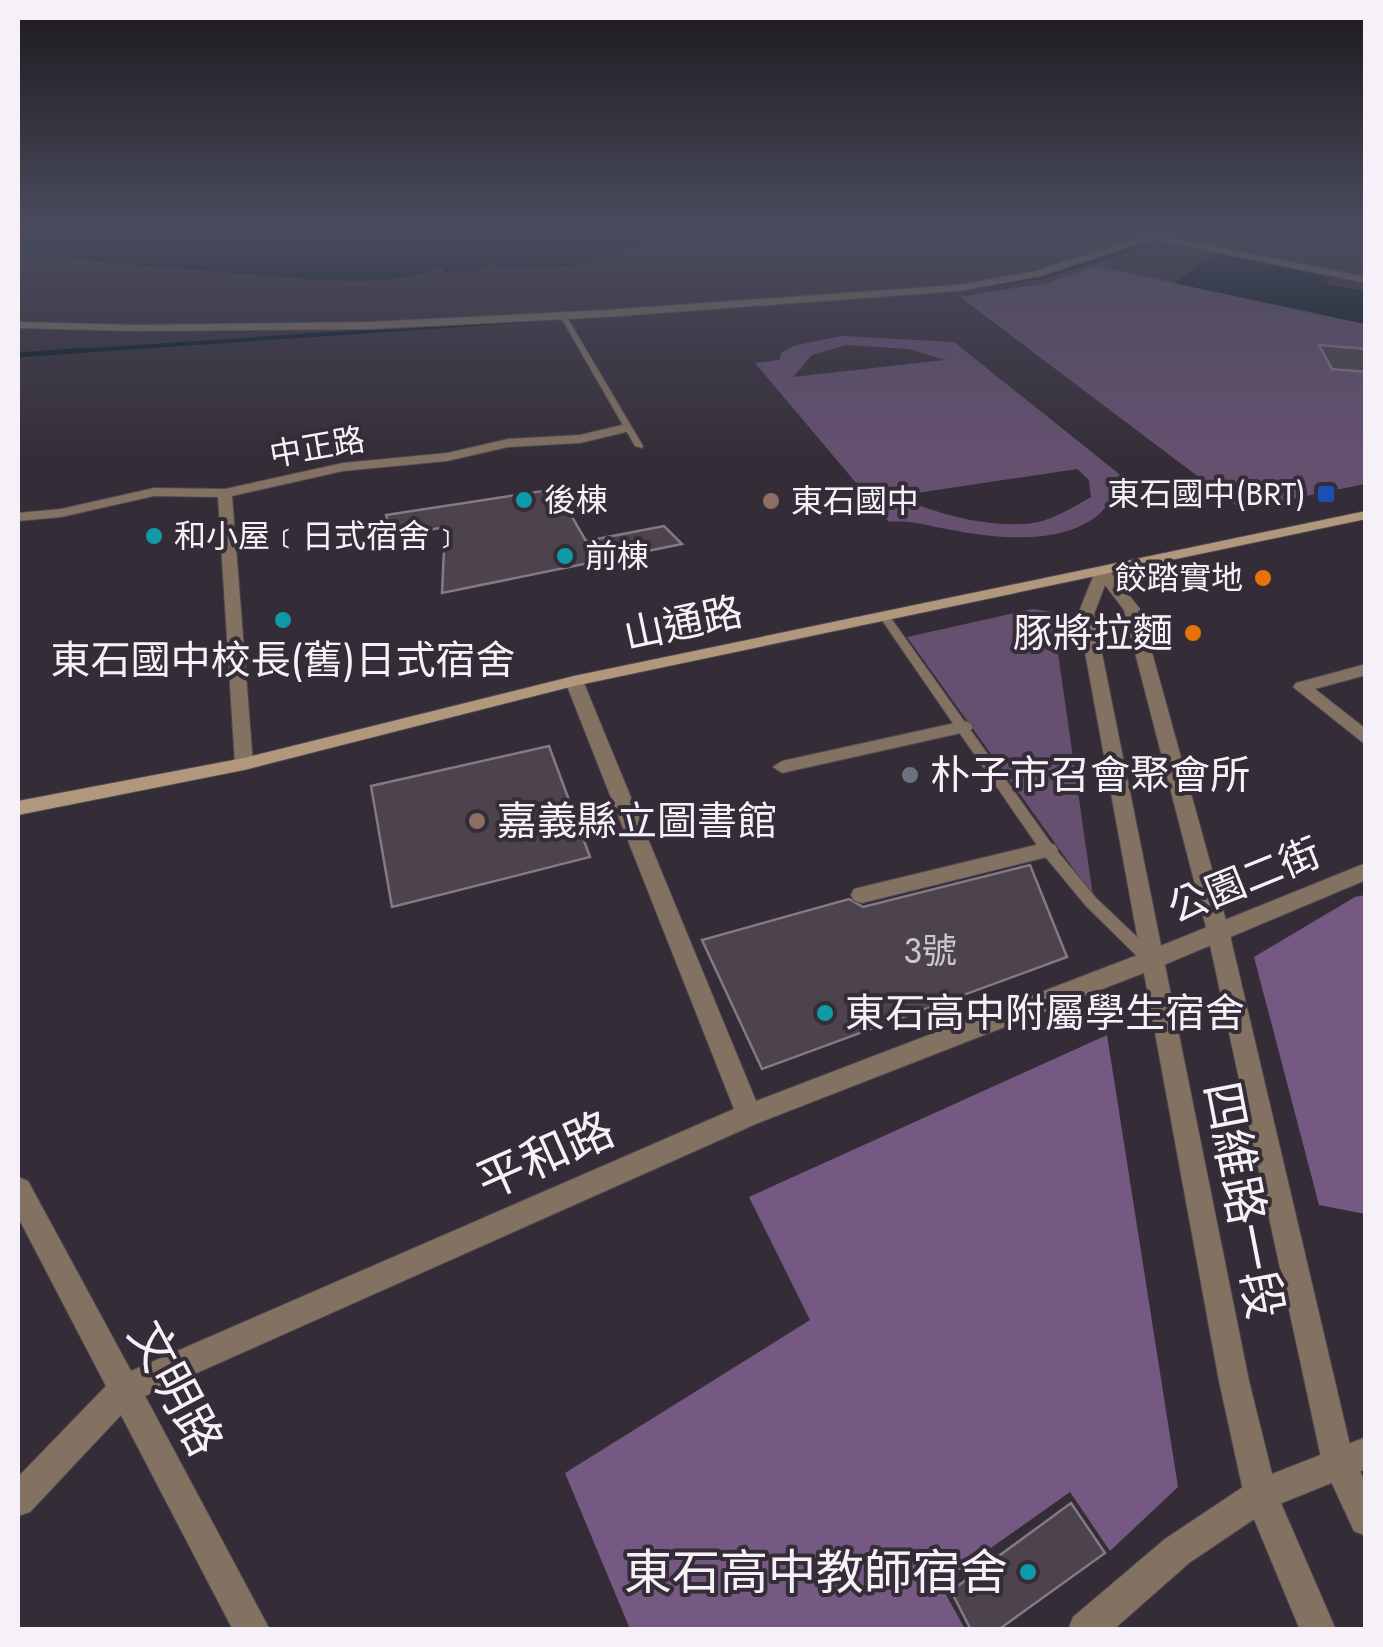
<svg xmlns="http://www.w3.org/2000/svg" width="1383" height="1647" font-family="Jost,'Noto Sans TC',sans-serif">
  <rect width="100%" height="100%" fill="#342d37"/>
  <g fill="#665070" fill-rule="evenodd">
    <polygon points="1095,266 1365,324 1365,484 1241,509 960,297 1046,283"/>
    <path d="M 842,336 L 954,342 L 1138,489 L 1117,492 C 1111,500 1104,510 1097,516 C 1058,546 995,538 951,530 C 928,526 913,520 889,522 L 755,363 L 779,360 L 782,352 L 796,345 ZM 846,345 L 909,349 L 945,360 L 793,377 L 812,355 ZM 1077,469 L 1089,480 L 1091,497 C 1075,506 1060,516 1042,521 C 1002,532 933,514 897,496 Z"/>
    <polygon points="1032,609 1052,612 1093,896 907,637"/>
  </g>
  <g fill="#755983">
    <polygon points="1365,895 1366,895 1365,1214 1319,1205 1254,957 1355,897"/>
    <polygon points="1107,1035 1178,1487 1110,1551 1070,1492 940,1584 965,1629 630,1629 565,1473 810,1320 749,1197"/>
  </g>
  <g fill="#03181c">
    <path d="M 18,232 L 719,232 L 601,253 L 584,265 L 507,269 L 491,264 L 475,272 L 445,273 L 441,267 C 384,292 295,277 233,273 C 161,267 89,263 18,250 Z"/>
    <polygon points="1216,253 1331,277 1325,284 1365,291 1365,324 1174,283"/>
  </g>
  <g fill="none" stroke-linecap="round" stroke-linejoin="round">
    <g stroke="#03181c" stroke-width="4">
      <polyline points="996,284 1041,277 1153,243"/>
      <polyline points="50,353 534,320"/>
    </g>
    <polyline stroke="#03181c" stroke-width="5" points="18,355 86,350"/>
  </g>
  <g fill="#4c434d" stroke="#847984" stroke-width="2.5">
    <polygon points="1319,345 1366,349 1366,372 1332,369"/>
    <polygon points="556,489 586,541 664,526 682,544 442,593 445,527 392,537 386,515"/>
    <polygon points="549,746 590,857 392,907 371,786"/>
    <polygon points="1030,865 1067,957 762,1069 702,940 849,899 863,907"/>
    <polygon points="1071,1503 1105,1553 998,1630 971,1630 951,1591"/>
  </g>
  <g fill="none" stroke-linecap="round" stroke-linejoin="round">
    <g stroke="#4f4852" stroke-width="2">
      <g id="service">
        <polygon points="562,312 565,314 643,446 642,448 635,446 559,314"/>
        <polygon points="884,613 888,614 1053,846 1096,898 1157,956 1159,960 1157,964 1151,966 1145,964 1086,906 1043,854 879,616"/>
      </g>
    </g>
    <g stroke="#4f4852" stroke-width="2">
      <g id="minor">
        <polygon points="1157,232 1170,232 1162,236 1366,277 1366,283 1152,239 1041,276 958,291 606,317 370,329 135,331 18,328 18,322 135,325 370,322 606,310 958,285 1036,271"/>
        <polygon points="626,424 632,428 630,431 580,443 508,447 447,461 343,471 232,496 253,764 244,770 235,764 218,497 154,496 61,517 18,521 18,513 61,509 154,488 225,489 343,463 447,453 508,439 580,435"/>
        <polygon points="1366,664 1366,675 1315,689 1366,729 1366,745 1293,687 1296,683"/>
        <polygon points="574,676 583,681 756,1101 1143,953 1366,863 1366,880 1159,967 758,1123 145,1396 270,1630 233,1630 121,1415 30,1512 18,1516 18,1477 106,1386 18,1217 18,1177 28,1181 131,1371 734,1109 565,681"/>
        <polygon points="964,721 970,723 973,727 970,731 782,773 773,767 782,761"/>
        <polygon points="1048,842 1055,845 1058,850 1055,855 862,903 854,901 851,895 854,889 862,887"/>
        <polygon points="1366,1437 1366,1469 1272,1507 1189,1563 1113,1630 1068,1630 1073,1617 1165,1539 1249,1483"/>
      </g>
    </g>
    <g stroke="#4f4852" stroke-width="2">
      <polygon id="tertiary" points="1103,567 1108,569 1140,609 1229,931 1353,1458 1366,1483 1366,1536 1354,1531 1322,1462 1207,931 1124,610 1105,585 1094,614 1249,1381 1277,1494 1336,1630 1300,1630 1244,1495 1219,1381 1078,614 1095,572"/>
    </g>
    <g stroke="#4f4852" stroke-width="2">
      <polygon id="secondary" points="1366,511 1366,519 574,686 244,770 18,815 18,801 244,758 574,676"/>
    </g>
    <use href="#service" fill="#837261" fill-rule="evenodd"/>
    <use href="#minor" fill="#837261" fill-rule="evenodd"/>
    <use href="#tertiary" fill="#837261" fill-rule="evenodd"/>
    <use href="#secondary" fill="#b1977c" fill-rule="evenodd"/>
  </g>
  <linearGradient id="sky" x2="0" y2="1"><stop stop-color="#1d191e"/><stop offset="0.5" stop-color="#4a4c5e"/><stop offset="1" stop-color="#4a4c5e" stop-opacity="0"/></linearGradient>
  <rect width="1383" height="463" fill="url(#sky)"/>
  <rect fill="#1a4fb4" stroke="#342d37" stroke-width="4" x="1316" y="484" width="20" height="20" rx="5"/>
  <g fill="#0f9aa8" stroke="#342d37" stroke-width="4">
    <circle cx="524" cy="500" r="10"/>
    <circle cx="154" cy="536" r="10"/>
    <circle cx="565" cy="556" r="10"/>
    <circle cx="283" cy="620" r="10"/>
    <circle cx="825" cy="1013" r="10"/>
    <circle cx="1028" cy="1572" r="10"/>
  </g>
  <g fill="#8d6e63" stroke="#342d37" stroke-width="4">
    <circle cx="771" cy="501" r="10"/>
    <circle cx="477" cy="821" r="10"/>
  </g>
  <g fill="#e8710a" stroke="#342d37" stroke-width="4">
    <circle cx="1263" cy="578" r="10"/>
    <circle cx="1193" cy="633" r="10"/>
  </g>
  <circle fill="#6b7280" stroke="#342d37" stroke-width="4" cx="910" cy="775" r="10"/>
  <g text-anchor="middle" stroke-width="8" stroke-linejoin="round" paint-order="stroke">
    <g font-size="32" fill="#f6f1f8" stroke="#342d37">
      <text transform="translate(317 447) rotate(-10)" y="11">中正路</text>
    </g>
    <g font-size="32" fill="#f6f1f8" stroke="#342d37" text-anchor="start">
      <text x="1306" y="505" text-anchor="end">東石國中(BRT)</text>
      <text x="544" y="511">後棟</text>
      <text x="791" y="512">東石國中</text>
      <text x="174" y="547">和小屋﹝日式宿舍﹞</text>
      <text x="585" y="567">前棟</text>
      <text x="1243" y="589" text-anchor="end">餃踏實地</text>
    </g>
    <g font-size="35" fill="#ccc6cd">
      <text x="930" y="963">3號</text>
    </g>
    <g font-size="40" fill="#f6f1f8" stroke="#342d37">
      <text transform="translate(683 623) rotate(-12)" y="14">山通路</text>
      <text transform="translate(1244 880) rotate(-22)" y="14">公園二街</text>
    </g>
    <g font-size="40" fill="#f6f1f8" stroke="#342d37" text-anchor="start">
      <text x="1173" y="647" text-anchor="end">豚將拉麵</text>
      <text x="283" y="674" text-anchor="middle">東石國中校長(舊)日式宿舍</text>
      <text x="930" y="789">朴子市召會聚會所</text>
      <text x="497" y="835">嘉義縣立圖書館</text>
      <text x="845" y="1027">東石高中附屬學生宿舍</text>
    </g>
    <g font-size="48" fill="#f6f1f8" stroke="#342d37">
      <text transform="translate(545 1155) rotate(-24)" y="17">平和路</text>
      <text transform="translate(1244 1200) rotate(79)" y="17">四維路一段</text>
      <text transform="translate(176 1388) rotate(62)" y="17">文明路</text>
    </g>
    <g font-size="48" fill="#f6f1f8" stroke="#342d37" text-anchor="end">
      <text x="1008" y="1589">東石高中教師宿舍</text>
    </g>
  </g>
  <rect width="1383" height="1647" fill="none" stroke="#f6f1f8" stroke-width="40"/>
</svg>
